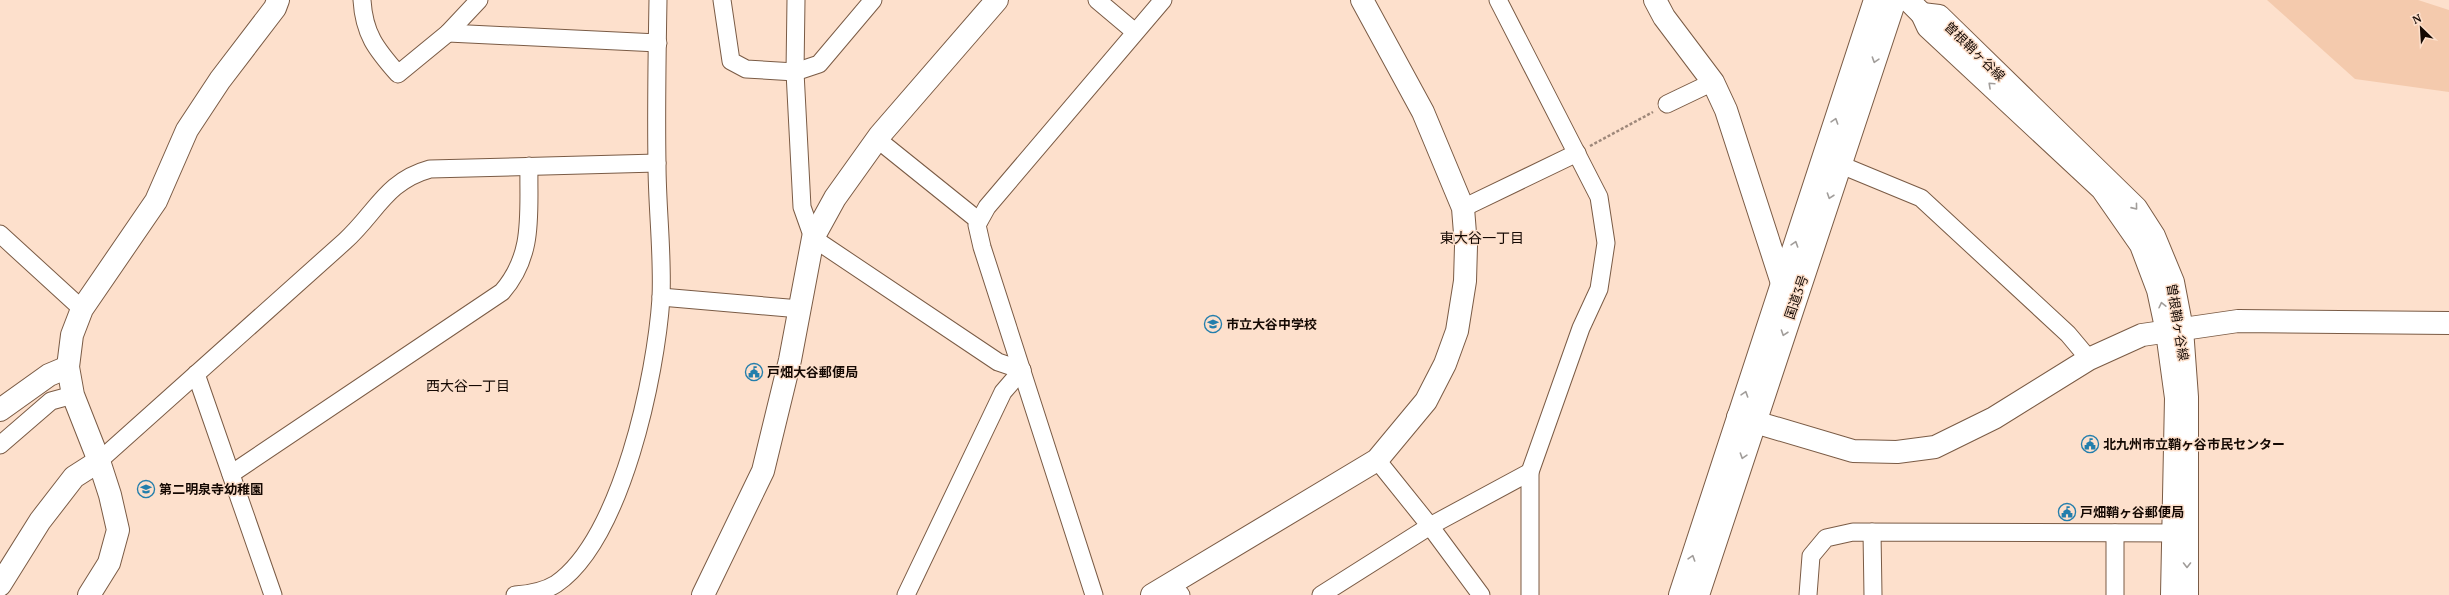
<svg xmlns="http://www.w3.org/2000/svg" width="2449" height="595" font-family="'PT Serif','Noto Sans JP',serif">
  <rect width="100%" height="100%" fill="#fde0cc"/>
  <polygon fill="#f4caad" points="2267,0 2418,0 2449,10 2449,92 2355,79"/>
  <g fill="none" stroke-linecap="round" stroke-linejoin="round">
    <g stroke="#7a5b45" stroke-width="19">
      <g id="street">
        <path d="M 362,0 C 364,34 376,49 398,74 L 448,33 L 479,0"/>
        <polyline points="722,0 731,61 746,69 795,72 819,64 873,0"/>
        <polyline points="796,0 795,72 802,207 813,238 998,362 1022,370"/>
        <polyline points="1097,0 1135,32"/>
        <polyline points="1498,0 1599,197 1606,243 1599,289 1581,328 1530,472 1530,595"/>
        <polyline points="448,33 658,43"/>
        <polyline points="1667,104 1713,82"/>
        <polyline points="877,139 979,221"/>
        <polyline points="1841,165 1921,198 2068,334 2089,359"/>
        <polyline points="1463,208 1577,153"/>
        <polyline points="0,234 82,309"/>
        <polyline points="661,297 800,309"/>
        <polyline points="196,374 273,595"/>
        <polyline points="0,445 51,401 73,395"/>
        <polyline points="1377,460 1430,526 1481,595"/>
        <path d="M 99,461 C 181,388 263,315 345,241 C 376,213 386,181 430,169 L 657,163"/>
        <path d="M 231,474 L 502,292 C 535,254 528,213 529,166"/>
        <polyline points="1872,532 1873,595"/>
        <polyline points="2115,533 2115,595"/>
        <polyline points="1171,583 1181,595"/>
        <path d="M 515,595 C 530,594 543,592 556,584 C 622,539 656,374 661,298 C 663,254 657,208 657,164 C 656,109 657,55 658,0"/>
        <polyline points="906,595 1003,392 1022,370"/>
        <polyline points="1094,595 982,247 977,225 987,207 1163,0"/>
        <polyline points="1321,595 1430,526 1530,472"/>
        <polyline points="1808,595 1811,556 1826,538 1853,532 2184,533"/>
      </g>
    </g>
    <g stroke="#7a5b45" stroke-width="24">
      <g id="secondary">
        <polyline points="1655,0 1664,17 1713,82 1726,110 1782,283"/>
        <polyline points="1908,0 1922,14"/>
        <polyline points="0,410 49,375 68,367"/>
        <polyline points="1738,417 1853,451 1897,452 1935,447 1994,418 2089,359 2142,335 2238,321 2449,323"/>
        <polyline points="0,585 40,521 74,477 99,461"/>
        <polyline points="89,595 109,563 118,530 110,495 99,461 73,395 68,367 72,335 82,309 156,201 187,130 220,80 275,8 278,0"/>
        <polyline points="703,595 763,471 790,360 813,238 835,198 880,135 997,0"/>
        <polyline points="1152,595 1377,460 1426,401 1445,364 1457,331 1465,281 1466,246 1463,208 1423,112 1362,0"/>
      </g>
    </g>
    <g stroke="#7a5b45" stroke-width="24">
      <polyline id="primary" points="2172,595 2176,398 2167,332 2158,290 2141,245 2102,189 1928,27 1922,14 1939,16 2136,208 2154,236 2173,282 2182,329 2187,397 2187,595"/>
    </g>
    <g stroke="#7a5b45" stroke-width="24">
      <g id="highway">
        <polyline points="1680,595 1875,0"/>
        <polyline points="1698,595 1895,0"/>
      </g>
    </g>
    <polyline stroke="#9e887a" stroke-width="2.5" stroke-dasharray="3 2" stroke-linecap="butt" points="1590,146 1653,112"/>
    <use href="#street" stroke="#fff" stroke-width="17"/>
    <use href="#secondary" stroke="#fff" stroke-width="22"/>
    <use href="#primary" stroke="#fff" stroke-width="22"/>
    <use href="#highway" stroke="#fff" stroke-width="22"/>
  </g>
  <defs><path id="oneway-chevron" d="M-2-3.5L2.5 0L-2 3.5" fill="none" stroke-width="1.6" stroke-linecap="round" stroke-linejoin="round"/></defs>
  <g stroke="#a19d9a">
    <use href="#oneway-chevron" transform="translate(1875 60) rotate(108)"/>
    <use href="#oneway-chevron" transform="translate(1991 85) rotate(-137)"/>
    <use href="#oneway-chevron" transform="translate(1835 121) rotate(-72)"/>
    <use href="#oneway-chevron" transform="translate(1830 196) rotate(109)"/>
    <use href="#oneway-chevron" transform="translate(2135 207) rotate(51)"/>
    <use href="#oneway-chevron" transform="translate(1795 244) rotate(-72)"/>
    <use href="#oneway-chevron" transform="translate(2162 305) rotate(-103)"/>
    <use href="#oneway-chevron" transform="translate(1784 333) rotate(109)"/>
    <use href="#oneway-chevron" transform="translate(1745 394) rotate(-72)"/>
    <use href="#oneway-chevron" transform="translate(1743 456) rotate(108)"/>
    <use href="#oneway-chevron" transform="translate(1692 558) rotate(-72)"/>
    <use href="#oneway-chevron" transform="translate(2187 565) rotate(90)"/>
  </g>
  <defs>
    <g id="school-ring" transform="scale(0.9)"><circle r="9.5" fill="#fde0cc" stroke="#237eac" stroke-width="1.5"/><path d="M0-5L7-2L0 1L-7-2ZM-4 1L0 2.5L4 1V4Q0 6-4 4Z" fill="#237eac"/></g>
    <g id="civic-ring" transform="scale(0.9)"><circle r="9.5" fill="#fde0cc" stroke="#237eac" stroke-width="1.5"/><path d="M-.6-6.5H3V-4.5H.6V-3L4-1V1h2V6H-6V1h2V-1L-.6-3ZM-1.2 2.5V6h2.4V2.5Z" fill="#237eac"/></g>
  </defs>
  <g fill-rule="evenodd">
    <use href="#school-ring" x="1213" y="324"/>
    <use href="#civic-ring" x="754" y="372"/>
    <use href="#civic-ring" x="2090" y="444"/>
    <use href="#school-ring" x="146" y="489"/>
    <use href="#civic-ring" x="2067" y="512"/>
  </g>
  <g text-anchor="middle" stroke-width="3" stroke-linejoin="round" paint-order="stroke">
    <g font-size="13" fill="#150903" stroke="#fde0cc">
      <text transform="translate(1975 51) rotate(44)" y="5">曽根鞘ヶ谷線</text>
      <text transform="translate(1796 297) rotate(-71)" y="5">国道3号</text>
      <text transform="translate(2178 322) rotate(81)" y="5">曽根鞘ヶ谷線</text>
    </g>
    <g font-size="13" font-weight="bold" fill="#150903" stroke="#fde0cc" text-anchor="start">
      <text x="1226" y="329">市立大谷中学校</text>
      <text x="767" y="377">戸畑大谷郵便局</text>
      <text x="2103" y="449">北九州市立鞘ヶ谷市民センター</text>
      <text x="159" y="494">第二明泉寺幼稚園</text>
      <text x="2080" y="517">戸畑鞘ヶ谷郵便局</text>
    </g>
    <g font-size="14" fill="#150903" stroke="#fde0cc">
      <text x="1482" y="243">東大谷一丁目</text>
      <text x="468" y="391">西大谷一丁目</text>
    </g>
  </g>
  <g transform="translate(2421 28) rotate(335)" stroke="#fde0cc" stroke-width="3" paint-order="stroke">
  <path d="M0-3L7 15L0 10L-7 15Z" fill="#150903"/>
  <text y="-6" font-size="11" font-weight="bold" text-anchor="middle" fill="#150903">N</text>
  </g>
</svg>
